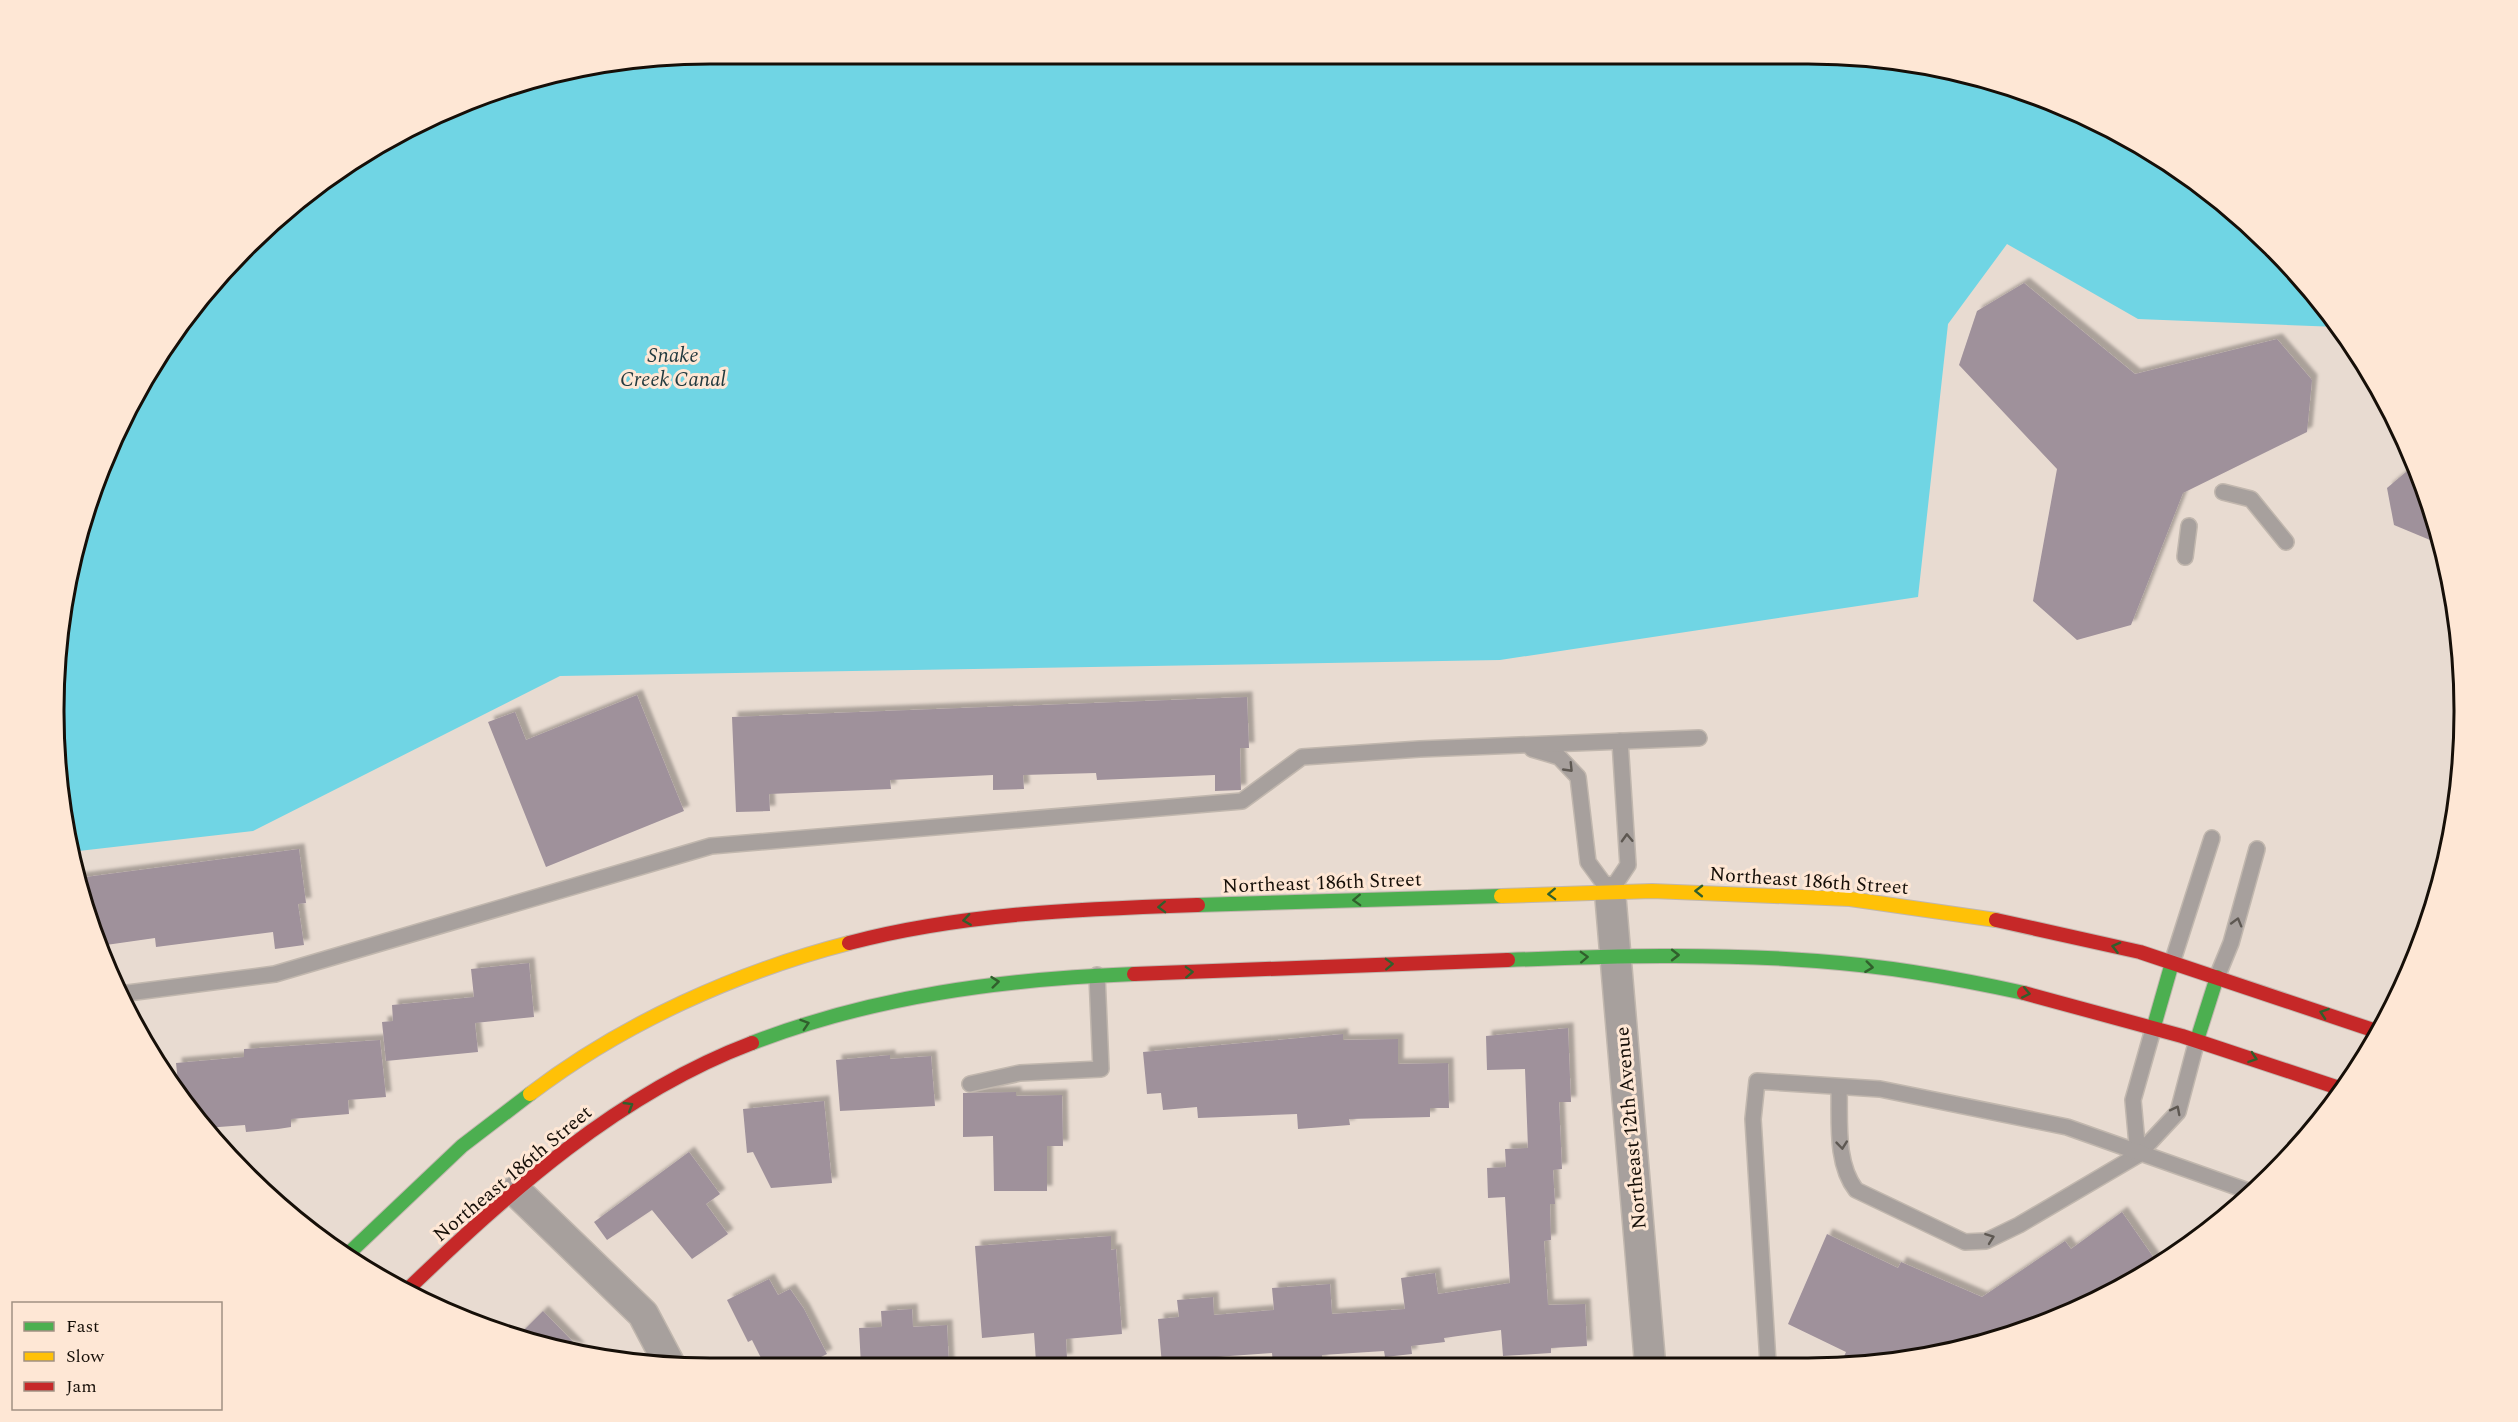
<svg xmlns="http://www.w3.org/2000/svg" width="2518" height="1422" font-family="Spectral,serif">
  <defs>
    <filter id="shadow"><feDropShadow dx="5.5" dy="-5.5" stdDeviation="1.5" flood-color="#0004"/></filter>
  </defs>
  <rect width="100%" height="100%" fill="#e8dbd1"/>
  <polygon fill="#70d5e4" points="1850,55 2018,89 2136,142 2240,217 2328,311 2338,327 2138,319 2007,244 1948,324 1918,597 1500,660 560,676 253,831 70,852 55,754 60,626 76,541 122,421 165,346 246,247 311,190 420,122 500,89 625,60"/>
  <g fill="#9f919b" filter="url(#shadow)">
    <polygon points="2024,283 2135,374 2277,339 2312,380 2307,432 2183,493 2131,625 2077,640 2033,601 2057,469 1959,365 1977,311"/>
    <polygon points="2413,466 2442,541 2442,545 2394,525 2387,488"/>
    <polygon points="637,695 684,811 546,867 488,722 515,712 526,740"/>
    <polygon points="1247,697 1249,748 1240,748 1241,790 1215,791 1215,775 1097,780 1096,773 1023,775 1024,789 993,790 993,775 890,780 891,789 769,794 770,811 736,812 732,717"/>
    <polygon points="299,849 306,903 298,904 304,945 275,949 273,932 156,947 155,938 99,946 78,878"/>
    <polygon points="529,963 534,1017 475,1023 478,1052 386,1061 382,1022 393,1021 392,1005 474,997 471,969"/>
    <polygon points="1568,1028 1571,1102 1559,1102 1562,1169 1553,1170 1555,1204 1550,1204 1551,1240 1544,1241 1548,1305 1585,1304 1587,1346 1551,1348 1551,1353 1503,1356 1501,1330 1444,1338 1445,1342 1411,1346 1412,1354 1385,1357 1384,1351 1322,1355 1322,1361 1273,1364 1272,1353 1216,1357 1216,1364 1162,1365 1158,1319 1179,1317 1177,1300 1213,1297 1214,1315 1274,1310 1272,1288 1330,1284 1332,1314 1405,1309 1401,1278 1435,1273 1438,1294 1510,1283 1505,1197 1488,1198 1487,1168 1506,1167 1505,1149 1528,1148 1525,1069 1487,1070 1486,1036"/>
    <polygon points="1343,1034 1343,1040 1398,1039 1398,1064 1448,1063 1449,1108 1430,1108 1430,1117 1349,1119 1350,1125 1298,1129 1297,1114 1198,1118 1197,1107 1163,1110 1161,1093 1147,1094 1143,1052"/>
    <polygon points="380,1040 386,1097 348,1100 349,1114 291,1119 291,1127 278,1129 246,1132 245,1125 206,1128 179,1091 176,1063 244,1057 244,1049"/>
    <polygon points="890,1055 890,1059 931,1056 935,1106 840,1111 836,1060"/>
    <polygon points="1016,1092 1016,1096 1062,1095 1063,1146 1047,1146 1047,1191 994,1191 993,1136 963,1137 963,1093"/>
    <polygon points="824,1101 832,1183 771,1188 753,1152 747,1153 743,1109"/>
    <polygon points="689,1152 720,1194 706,1204 728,1234 692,1259 652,1210 607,1240 594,1222"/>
    <polygon points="2122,1212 2158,1264 2019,1333 1892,1362 1841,1363 1846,1352 1788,1324 1827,1234 1898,1268 1901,1262 1982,1297 2065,1241 2071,1249"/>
    <polygon points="1111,1236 1111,1250 1116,1249 1122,1334 1066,1339 1067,1359 1036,1362 1034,1333 982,1338 975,1246"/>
    <polygon points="769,1279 778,1295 790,1289 804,1309 827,1354 803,1366 765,1366 752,1340 748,1342 727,1300"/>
    <polygon points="912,1309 913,1327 947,1325 949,1366 861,1366 859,1328 882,1327 881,1311"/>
    <polygon points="543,1311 580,1349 517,1337"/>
  </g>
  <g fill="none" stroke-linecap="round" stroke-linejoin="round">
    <g stroke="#c1b7ae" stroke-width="18">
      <g id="lane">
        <polyline points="2223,492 2251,499 2286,542"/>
        <polyline points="2185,557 2189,526"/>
        <polyline points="1532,749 1559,757 1578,777 1588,862 1610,892 1628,865 1620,741"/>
        <polyline points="2172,963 2212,838"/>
        <polyline points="2217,977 2231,943 2257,849"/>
        <polyline points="120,994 275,974 711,846 1242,801 1302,757 1420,749 1699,738"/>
        <polyline points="970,1084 1020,1073 1101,1069 1097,975"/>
        <path d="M 1839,1087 C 1840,1120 1835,1163 1856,1190 L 1965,1242 L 1986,1241 L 2019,1225 L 2138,1155 L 2178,1112 L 2197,1040"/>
        <polyline points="2138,1155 2133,1100 2154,1026"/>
        <polyline points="1768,1363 1753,1119 1757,1081 1880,1089 2067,1127 2251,1192"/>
      </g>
    </g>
    <g stroke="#c1b7ae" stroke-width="33">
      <g id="street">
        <polyline points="1610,892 1650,1363"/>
        <polyline points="516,1191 643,1314 671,1367"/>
      </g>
    </g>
    <g stroke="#c1b7ae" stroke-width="16">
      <g id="fast">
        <polyline points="1198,905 1501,896"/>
        <path d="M 1508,960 C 1611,956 1714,953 1817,961 C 1887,966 1956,978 2024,993"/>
        <polyline points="2154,1026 2172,963"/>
        <polyline points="2197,1040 2217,977"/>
        <path d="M 752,1043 C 874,996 1003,979 1134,974"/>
        <polyline points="347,1255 462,1146 530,1094"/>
      </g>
    </g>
    <g stroke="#c1b7ae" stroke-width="16">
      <g id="slow">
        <polyline points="1501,896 1652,891 1850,899 1996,920"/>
        <path d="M 530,1094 C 623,1023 737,972 849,943"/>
      </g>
    </g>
    <g stroke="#c1b7ae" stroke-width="16">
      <g id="jam">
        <polyline points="1996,920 2140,952 2379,1032"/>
        <path d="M 849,943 C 963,913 1081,909 1198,905"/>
        <polyline points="1134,974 1508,960"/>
        <polyline points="2024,993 2182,1036 2339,1088"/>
        <path d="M 406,1291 C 509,1192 617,1094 752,1043"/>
      </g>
    </g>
    <use href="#lane" stroke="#a7a09d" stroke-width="15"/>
    <use href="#street" stroke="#a7a09d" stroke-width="30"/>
    <use href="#fast" stroke="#4caf50" stroke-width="14"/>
    <use href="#slow" stroke="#ffc107" stroke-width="14"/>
    <use href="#jam" stroke="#c62828" stroke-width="14"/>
  </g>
  <defs><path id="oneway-chevron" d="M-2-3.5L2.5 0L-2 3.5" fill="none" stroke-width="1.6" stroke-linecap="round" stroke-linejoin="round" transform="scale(1.5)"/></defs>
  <g stroke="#5e5852">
    <use href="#oneway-chevron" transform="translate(1569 768) rotate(46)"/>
    <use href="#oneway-chevron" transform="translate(1627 838) rotate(-92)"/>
    <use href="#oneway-chevron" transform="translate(2237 922) rotate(-74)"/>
    <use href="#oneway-chevron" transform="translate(2176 1110) rotate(-63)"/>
    <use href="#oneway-chevron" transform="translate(1842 1145) rotate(84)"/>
    <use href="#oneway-chevron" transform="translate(1990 1238) rotate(-20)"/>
  </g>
  <g stroke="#315f2c">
    <use href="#oneway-chevron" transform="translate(1699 891) rotate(-179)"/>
    <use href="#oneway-chevron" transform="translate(1552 894) rotate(178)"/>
    <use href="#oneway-chevron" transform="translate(1357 900) rotate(178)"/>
    <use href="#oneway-chevron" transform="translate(1162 907) rotate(178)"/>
    <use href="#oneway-chevron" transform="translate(967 920) rotate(172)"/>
    <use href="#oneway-chevron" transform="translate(2116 947) rotate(-166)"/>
    <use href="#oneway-chevron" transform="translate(1675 955)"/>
    <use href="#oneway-chevron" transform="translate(1584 957) rotate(-2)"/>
    <use href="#oneway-chevron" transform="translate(1389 964) rotate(-2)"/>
    <use href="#oneway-chevron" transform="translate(1869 967) rotate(7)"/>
    <use href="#oneway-chevron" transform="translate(1189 972) rotate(-2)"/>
    <use href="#oneway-chevron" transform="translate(995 982) rotate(-6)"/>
    <use href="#oneway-chevron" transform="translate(2026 993) rotate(11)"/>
    <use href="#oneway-chevron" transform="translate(2324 1013) rotate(-161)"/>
    <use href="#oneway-chevron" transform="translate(805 1024) rotate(-18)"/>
    <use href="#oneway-chevron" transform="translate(2253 1058) rotate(19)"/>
    <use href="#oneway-chevron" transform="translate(629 1106) rotate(-31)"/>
  </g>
  <g text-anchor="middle" stroke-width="6" stroke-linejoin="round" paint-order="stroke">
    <g font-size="20" fill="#160f08" stroke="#fee7d5">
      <text transform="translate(1809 880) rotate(4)" y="7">Northeast 186th Street</text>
      <text transform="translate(1322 882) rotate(-2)" y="7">Northeast 186th Street</text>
      <text transform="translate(1630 1128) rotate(-95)" y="7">Northeast 12th Avenue</text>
      <text transform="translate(512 1173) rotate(-40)" y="7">Northeast 186th Street</text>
    </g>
    <g font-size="21" font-style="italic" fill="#223a3f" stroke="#fee7d5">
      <text x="673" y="362">Snake<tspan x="673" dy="24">Creek Canal</tspan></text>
    </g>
  </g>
  <path d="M0 0H2518V1422H0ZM710 64H1808A646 646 0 0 1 2454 710V712A646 646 0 0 1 1808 1358H710A646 646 0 0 1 64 712V710A646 646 0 0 1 710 64Z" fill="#fee7d5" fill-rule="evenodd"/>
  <path fill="none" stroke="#160f08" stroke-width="3" d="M710 64H1808A646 646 0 0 1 2454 710V712A646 646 0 0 1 1808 1358H710A646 646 0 0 1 64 712V710A646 646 0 0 1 710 64Z"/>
  <rect x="12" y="1302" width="210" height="108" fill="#fee7d5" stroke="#a19183" stroke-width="1.5"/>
  <rect x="24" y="1322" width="30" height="9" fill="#4caf50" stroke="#a19183" stroke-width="1.5"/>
  <text x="66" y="1332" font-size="18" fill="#160f08">Fast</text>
  <rect x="24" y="1352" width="30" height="9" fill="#ffc107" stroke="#a19183" stroke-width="1.5"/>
  <text x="66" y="1362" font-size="18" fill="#160f08">Slow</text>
  <rect x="24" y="1382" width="30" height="9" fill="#c62828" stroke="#a19183" stroke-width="1.5"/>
  <text x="66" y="1392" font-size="18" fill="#160f08">Jam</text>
</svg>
